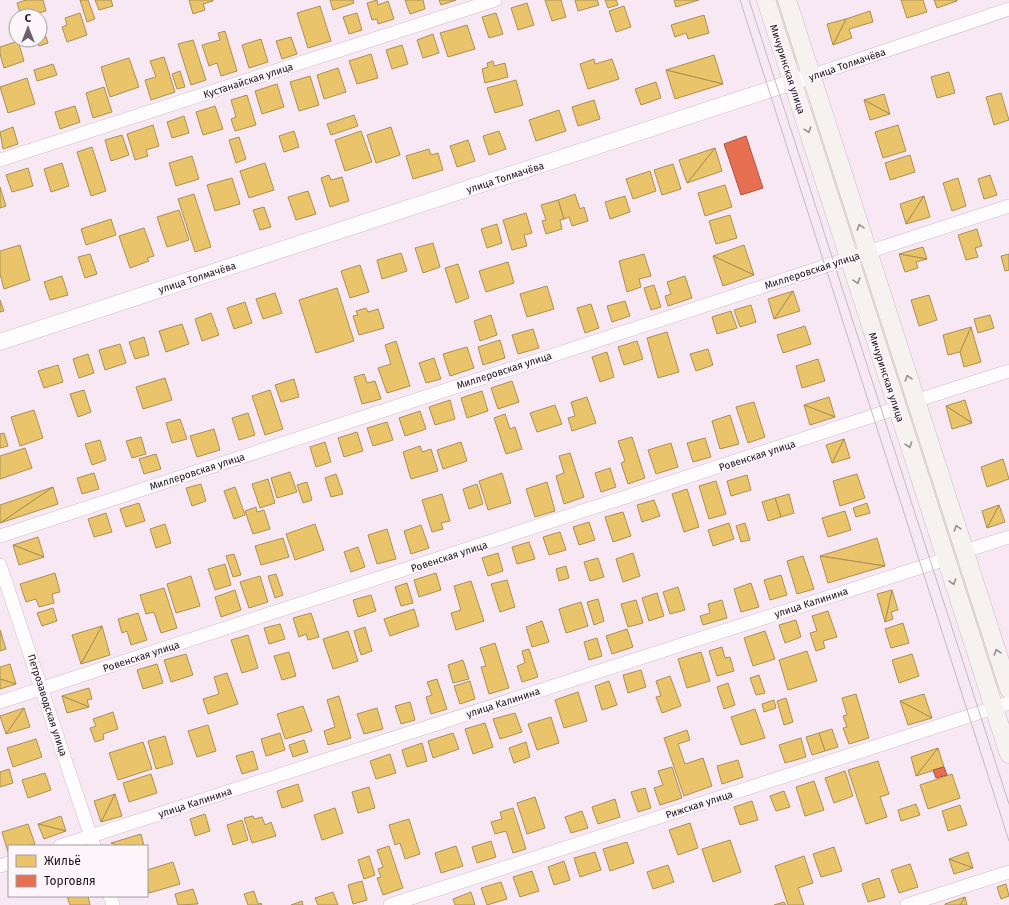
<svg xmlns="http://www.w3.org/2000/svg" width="1009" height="905" font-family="'Fira Sans',sans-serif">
  <rect width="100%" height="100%" fill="#f8e8f3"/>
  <g fill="#e4dfd4">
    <polygon points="775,0 779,0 799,62 795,63"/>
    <polygon points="813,106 857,242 853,243 809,107"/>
    <polygon points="863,265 999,687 995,689 860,266"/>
  </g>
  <g fill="#e9c46a" stroke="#ac9053">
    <polygon points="26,0 43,0 46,11 34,14 35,16 21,16 17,3"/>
    <polygon points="80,0 88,0 95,19 87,22"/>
    <polygon points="95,0 111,0 113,6 99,10"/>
    <polygon points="189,0 213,0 213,1 203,4 205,10 193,14"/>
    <polygon points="330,0 353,0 354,3 333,10"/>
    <polygon points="377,0 378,5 388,1 394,19 378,24 377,19 372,20 367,3"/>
    <polygon points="405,0 423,0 425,9 410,14"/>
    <polygon points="439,0 456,0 441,5"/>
    <polygon points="545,0 561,0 566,17 552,21"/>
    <polygon points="575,0 597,0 599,5 578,11"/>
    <polygon points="605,0 616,0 618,5 608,8"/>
    <polygon points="674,0 699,0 676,7"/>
    <polygon points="901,0 923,0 927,12 907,18"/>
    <polygon points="934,0 957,0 957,1 937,8"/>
    <polygon points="527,3 534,25 518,30 511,8"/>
    <polygon points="320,6 331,41 308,48 297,13"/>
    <polygon points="624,6 631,27 616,32 609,11"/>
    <polygon points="870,11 873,22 849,29 852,38 833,45 846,19"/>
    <polygon points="80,13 87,35 67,42 62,27 67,25 65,18"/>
    <polygon points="357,13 362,30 349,34 343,17"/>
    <polygon points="496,13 503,34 489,38 482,17"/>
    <polygon points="704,15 709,33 688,39 686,33 675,37 671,25"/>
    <polygon points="846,19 833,45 827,24"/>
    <polygon points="467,25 475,49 448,57 440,33"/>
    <polygon points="43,28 48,43 39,46 37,40 40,40 40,29"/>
    <polygon points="225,31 237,71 221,76 217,63 209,66 202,45 220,40 218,33"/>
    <polygon points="433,34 439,53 423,58 417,40"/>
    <polygon points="291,37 297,54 282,59 276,41"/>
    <polygon points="261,39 268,62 249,68 242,45"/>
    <polygon points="193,40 206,80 191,85 178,44"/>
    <polygon points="18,41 24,61 4,68 0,54 0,47"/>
    <polygon points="402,45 408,64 392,69 386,50"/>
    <polygon points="371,54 378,78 357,84 349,61"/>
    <polygon points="714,55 723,84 666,70"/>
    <polygon points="164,57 175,92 151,100 145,80 156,77 150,61"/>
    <polygon points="129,58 139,87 110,97 101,67"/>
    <polygon points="594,59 595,64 612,59 619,79 588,89 580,64"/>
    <polygon points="493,61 494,66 505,63 508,77 485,83 482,69 488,67 487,63"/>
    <polygon points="53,64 57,75 37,81 34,70"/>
    <polygon points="338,68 346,92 324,99 317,75"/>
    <polygon points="666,70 723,84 675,99"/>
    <polygon points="180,71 185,87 177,89 172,74"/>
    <polygon points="949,72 955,93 937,98 931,77"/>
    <polygon points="310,76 319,105 299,111 290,82"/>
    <polygon points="27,78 35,104 8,113 0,87"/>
    <polygon points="516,80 523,105 495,113 487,88"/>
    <polygon points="656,82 661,98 641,105 635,89"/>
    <polygon points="277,84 284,107 262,114 255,91"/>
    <polygon points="104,87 112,112 93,118 86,93"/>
    <polygon points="1001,93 1009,120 994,125 986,97"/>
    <polygon points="884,94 890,114 864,100"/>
    <polygon points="247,95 256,125 235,131 231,119 236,117 231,100"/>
    <polygon points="594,100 600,119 578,126 572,107"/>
    <polygon points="864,100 890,114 870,120"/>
    <polygon points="75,106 80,122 60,129 55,112"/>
    <polygon points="215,106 223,129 203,135 196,112"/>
    <polygon points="559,110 566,131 536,141 529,120"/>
    <polygon points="354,115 358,126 331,135 327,124"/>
    <polygon points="184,116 189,133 172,138 167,122"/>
    <polygon points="153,125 159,146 146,150 148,156 135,160 127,134"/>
    <polygon points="898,125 906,151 883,158 875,132"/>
    <polygon points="13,127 18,144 3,149 0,132"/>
    <polygon points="391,127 400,155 376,163 367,135"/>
    <polygon points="294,131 299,147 284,152 279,136"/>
    <polygon points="361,131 372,162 345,171 335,140"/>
    <polygon points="499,131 506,149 489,155 483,136"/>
    <polygon points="122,135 129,155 111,161 105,140"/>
    <polygon points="239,137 246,159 236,163 229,140"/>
    <polygon points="468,140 475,161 457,167 450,146"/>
    <polygon points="92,147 106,191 91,196 77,152"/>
    <polygon points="715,148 722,171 687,183"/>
    <polygon points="715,148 687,183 679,160"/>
    <polygon points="429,149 431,155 438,153 443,170 413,179 406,156"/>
    <polygon points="910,155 915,172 890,180 885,163"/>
    <polygon points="192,156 199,179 176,186 169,163"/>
    <polygon points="62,163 69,186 51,192 44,169"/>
    <polygon points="265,163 274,190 249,198 240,171"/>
    <polygon points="673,164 681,189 662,195 654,170"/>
    <polygon points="28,168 33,186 12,192 6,175"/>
    <polygon points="650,171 656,191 633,199 626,179"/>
    <polygon points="329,175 331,180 342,177 349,201 330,207 321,178"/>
    <polygon points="990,175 997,195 984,199 978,179"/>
    <polygon points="232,178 240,204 215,211 207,185"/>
    <polygon points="958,178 966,206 952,211 943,183"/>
    <polygon points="725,185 732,207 705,216 698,193"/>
    <polygon points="0,187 6,206 0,208"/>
    <polygon points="308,191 316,214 296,220 288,197"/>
    <polygon points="194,194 211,247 195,252 178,199"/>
    <polygon points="575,194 580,209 584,207 588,221 572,226 569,217 564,219 558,200"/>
    <polygon points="625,196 630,212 610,219 605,202"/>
    <polygon points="924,196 906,224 900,204"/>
    <polygon points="924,196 930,217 906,224"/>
    <polygon points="558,200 564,219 560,220 562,229 546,234 542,221 546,220 541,205"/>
    <polygon points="264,207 271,227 260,230 253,210"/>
    <polygon points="179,210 189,240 167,247 157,217"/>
    <polygon points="526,213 532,233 524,235 527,246 512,250 503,220"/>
    <polygon points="730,215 737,238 716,244 709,221"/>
    <polygon points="111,219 116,235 86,245 81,229"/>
    <polygon points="497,224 502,243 487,248 481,229"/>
    <polygon points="144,228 154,256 147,258 149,261 130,268 119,236"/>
    <polygon points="977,229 982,246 975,248 978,257 966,260 958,235"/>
    <polygon points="433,243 440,267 423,273 415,248"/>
    <polygon points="20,245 30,280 4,289 0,274 0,251"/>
    <polygon points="744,245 754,275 713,256"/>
    <polygon points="923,247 927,259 899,254"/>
    <polygon points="401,253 407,271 382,279 377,260"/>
    <polygon points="90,254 97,274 85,278 78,257"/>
    <polygon points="644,254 651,276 639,279 641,287 627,292 619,261"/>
    <polygon points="899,254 927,259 916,262 918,268 905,272"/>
    <polygon points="1009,254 1009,270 1005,271 1001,256"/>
    <polygon points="713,256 754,275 723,286"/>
    <polygon points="508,262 514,283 486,292 479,271"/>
    <polygon points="458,264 469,298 456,303 445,268"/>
    <polygon points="360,265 369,292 350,298 341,271"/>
    <polygon points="62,276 68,295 50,300 44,282"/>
    <polygon points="685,276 692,298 668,306 665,296 671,294 667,282"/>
    <polygon points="654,285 661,307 651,310 644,288"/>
    <polygon points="547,286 554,309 527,317 520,294"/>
    <polygon points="337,288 354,341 316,353 299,300"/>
    <polygon points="793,291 800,311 774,319"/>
    <polygon points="793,291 774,319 768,299"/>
    <polygon points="275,293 282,313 263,319 256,299"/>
    <polygon points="929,295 937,320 919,326 911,300"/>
    <polygon points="0,300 4,311 0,312"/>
    <polygon points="625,301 630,316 612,322 607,306"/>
    <polygon points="245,302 252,323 234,329 227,308"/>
    <polygon points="591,304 599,328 585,333 577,308"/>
    <polygon points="751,305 756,322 740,327 734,310"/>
    <polygon points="366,308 368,312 378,309 384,328 359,335 353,316 358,315 356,311"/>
    <polygon points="731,311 737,328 717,334 712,317"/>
    <polygon points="211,313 219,335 202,341 195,319"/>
    <polygon points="491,315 497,335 480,341 474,321"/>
    <polygon points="990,315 994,328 978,333 974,319"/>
    <polygon points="182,324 189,344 166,352 159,331"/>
    <polygon points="805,326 811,344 783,353 777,335"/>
    <polygon points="971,327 981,362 964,367 960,352"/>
    <polygon points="971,327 960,352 948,355 943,335"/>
    <polygon points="533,329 539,348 518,354 512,335"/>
    <polygon points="667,332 679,372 658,378 647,338"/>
    <polygon points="144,337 149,355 135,359 129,342"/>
    <polygon points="500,340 505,358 483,365 478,347"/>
    <polygon points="396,341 410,386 387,393 378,368 391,364 385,345"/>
    <polygon points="637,341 643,359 624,365 618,347"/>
    <polygon points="120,344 126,363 105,370 99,350"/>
    <polygon points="467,347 474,368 450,376 443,354"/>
    <polygon points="708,349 713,365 696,371 690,354"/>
    <polygon points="607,352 614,377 600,382 592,357"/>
    <polygon points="88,354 94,373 79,378 73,359"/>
    <polygon points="434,358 441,379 426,383 419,363"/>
    <polygon points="818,359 825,381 802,388 796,366"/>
    <polygon points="58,365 63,382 44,388 38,371"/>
    <polygon points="364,374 367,383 375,381 381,399 362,404 354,377"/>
    <polygon points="165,378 172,400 143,409 136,387"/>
    <polygon points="294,379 299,397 281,402 275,385"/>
    <polygon points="512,381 519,402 498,409 491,388"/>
    <polygon points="84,390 91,412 78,417 70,394"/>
    <polygon points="270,390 283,429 265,435 252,396"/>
    <polygon points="482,391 488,411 467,418 461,398"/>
    <polygon points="587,397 596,423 572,431 568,418 575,416 571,402"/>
    <polygon points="829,397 835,417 804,405"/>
    <polygon points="450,400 455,419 435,425 429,407"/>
    <polygon points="965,400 972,423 946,406"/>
    <polygon points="754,402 765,437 748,443 736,407"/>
    <polygon points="555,405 562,424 537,432 530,413"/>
    <polygon points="804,405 835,417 810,425"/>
    <polygon points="946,406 972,423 952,429"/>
    <polygon points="34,410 43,438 20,446 11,417"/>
    <polygon points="420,411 426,429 405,436 399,418"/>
    <polygon points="248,413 255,435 239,440 232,418"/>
    <polygon points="505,414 510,429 515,427 522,449 506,454 494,418"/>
    <polygon points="730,415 739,444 720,449 712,421"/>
    <polygon points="180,419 187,439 172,443 166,423"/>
    <polygon points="387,422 393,440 373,446 367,428"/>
    <polygon points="214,429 220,450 197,457 190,436"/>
    <polygon points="357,432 363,451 344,457 338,438"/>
    <polygon points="4,433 8,446 0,448 0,434"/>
    <polygon points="141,437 146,454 132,458 126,441"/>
    <polygon points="632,437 645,478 628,484 621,463 625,461 618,441"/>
    <polygon points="705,438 711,457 693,462 687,443"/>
    <polygon points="844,439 850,458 832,463"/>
    <polygon points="844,439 832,463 826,445"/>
    <polygon points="100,440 106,460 92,465 85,444"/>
    <polygon points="325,442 331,462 316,467 310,447"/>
    <polygon points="461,442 467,461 443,469 437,450"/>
    <polygon points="671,443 678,467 656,474 648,450"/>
    <polygon points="420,446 422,452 431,449 438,471 411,479 403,452"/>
    <polygon points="25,448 32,468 0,479 0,456"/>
    <polygon points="570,453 584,497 564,504 556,476 564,473 559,456"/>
    <polygon points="156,454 161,469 144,474 139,459"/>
    <polygon points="1003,459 1009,479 987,487 981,467"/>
    <polygon points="610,468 616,487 601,492 595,473"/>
    <polygon points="290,472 297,492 277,498 271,478"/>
    <polygon points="94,473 99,489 82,494 77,478"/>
    <polygon points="502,473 511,503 488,510 479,481"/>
    <polygon points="336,474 343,494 331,497 325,478"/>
    <polygon points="857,474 865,498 840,506 833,481"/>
    <polygon points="747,475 751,490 731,496 727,481"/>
    <polygon points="268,479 275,503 260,508 252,484"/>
    <polygon points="716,481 726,514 709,519 699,486"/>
    <polygon points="307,482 312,500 303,503 297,485"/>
    <polygon points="547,482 555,511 535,517 526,489"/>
    <polygon points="201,484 206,501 192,506 186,488"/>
    <polygon points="477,484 483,504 469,509 463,489"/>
    <polygon points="53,487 58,504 0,523"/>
    <polygon points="53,487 0,523 0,505"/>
    <polygon points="235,487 245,515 234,519 224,491"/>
    <polygon points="687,489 699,527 684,532 672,494"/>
    <polygon points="442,494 450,521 441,523 443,529 432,532 422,500"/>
    <polygon points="789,494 794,513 781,517 775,498"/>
    <polygon points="775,498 781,517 768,521 762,502"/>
    <polygon points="654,500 660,516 642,522 637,505"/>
    <polygon points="139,503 145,521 126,527 120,509"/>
    <polygon points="867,503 870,513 856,517 853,508"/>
    <polygon points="999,505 1005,522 987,528"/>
    <polygon points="999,505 987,528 982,511"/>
    <polygon points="256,507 257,512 264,510 270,529 253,534 245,511"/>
    <polygon points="845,511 851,530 828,537 822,518"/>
    <polygon points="623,512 631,536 613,542 605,517"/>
    <polygon points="106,513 112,532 94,537 88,519"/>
    <polygon points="589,522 595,540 579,545 573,527"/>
    <polygon points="729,523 734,539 713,546 708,530"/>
    <polygon points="745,523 750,540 741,542 736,526"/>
    <polygon points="165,524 171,543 156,548 150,529"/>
    <polygon points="315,524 324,550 295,560 286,534"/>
    <polygon points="421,525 429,548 411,554 404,531"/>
    <polygon points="387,529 396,559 377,564 368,535"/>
    <polygon points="560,532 566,550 549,555 543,537"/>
    <polygon points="38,537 44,557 13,545"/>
    <polygon points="283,538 289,557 261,565 255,546"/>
    <polygon points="877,538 885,566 820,556"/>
    <polygon points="529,542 535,559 517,564 512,547"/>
    <polygon points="13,545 44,557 19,565"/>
    <polygon points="358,547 365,567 351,572 344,552"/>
    <polygon points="498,553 503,571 488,576 482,558"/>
    <polygon points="633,553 640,576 623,582 616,559"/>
    <polygon points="234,554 241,575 233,577 226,556"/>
    <polygon points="803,556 814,589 797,594 787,561"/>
    <polygon points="820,556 885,566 828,583"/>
    <polygon points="598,558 604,577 590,581 584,562"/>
    <polygon points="225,564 231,585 215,590 208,569"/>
    <polygon points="566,566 569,578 559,581 556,569"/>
    <polygon points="55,573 60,592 52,594 54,603 39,607 36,599 26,602 20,584"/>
    <polygon points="436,573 441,590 419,597 414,580"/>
    <polygon points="276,574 283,595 275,598 268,576"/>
    <polygon points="781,575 787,595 770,600 764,580"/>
    <polygon points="191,576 200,606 176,613 167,584"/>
    <polygon points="260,576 268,602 249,608 240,582"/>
    <polygon points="507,580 515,607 500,612 491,584"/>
    <polygon points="471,581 484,621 456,630 451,613 461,610 454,586"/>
    <polygon points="407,583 413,603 401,606 395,587"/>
    <polygon points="751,583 759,607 741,612 734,589"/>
    <polygon points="678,587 685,610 670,614 663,592"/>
    <polygon points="164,588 177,628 161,633 154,612 146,614 140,595"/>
    <polygon points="235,590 241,610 221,617 215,597"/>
    <polygon points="892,590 898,610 891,612 893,619 885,622"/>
    <polygon points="892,590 885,622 877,594"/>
    <polygon points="657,593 664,616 649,621 642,598"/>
    <polygon points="371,595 376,611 358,617 353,600"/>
    <polygon points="598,599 604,621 594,625 587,602"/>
    <polygon points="636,600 643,623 628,627 621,604"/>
    <polygon points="722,600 727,618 703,625 700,616 710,613 708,604"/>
    <polygon points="581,602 588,626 566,633 559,609"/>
    <polygon points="53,608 57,621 42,626 37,613"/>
    <polygon points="414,609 419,626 390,636 384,619"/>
    <polygon points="828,611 837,637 823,641 825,648 816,651 810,633 817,631 812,616"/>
    <polygon points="138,613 147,640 131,645 127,631 122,633 118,619"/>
    <polygon points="311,613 319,637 308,640 306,634 299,637 293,618"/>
    <polygon points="796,620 801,637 785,643 779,625"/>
    <polygon points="542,621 549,642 532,647 526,627"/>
    <polygon points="903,623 909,643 891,648 885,629"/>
    <polygon points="280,624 285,639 269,644 264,628"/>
    <polygon points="102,626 81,664 72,635"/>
    <polygon points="102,626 110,655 81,664"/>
    <polygon points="365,627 372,651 361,655 354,631"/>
    <polygon points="627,629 633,647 612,654 606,636"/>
    <polygon points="0,630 6,649 0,651"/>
    <polygon points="348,631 358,661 333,669 323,639"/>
    <polygon points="765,631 775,659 753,666 744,638"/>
    <polygon points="248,635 258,668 242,673 231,640"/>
    <polygon points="597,638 602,656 589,660 584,642"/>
    <polygon points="495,643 509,688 489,694 481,667 486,666 480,648"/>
    <polygon points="722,647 725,658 730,657 734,671 717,676 709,651"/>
    <polygon points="529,649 538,677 522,682 517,666 525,663 522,651"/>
    <polygon points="807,651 817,681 788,690 779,660"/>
    <polygon points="289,652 296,676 282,680 274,656"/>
    <polygon points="701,652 710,681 687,688 678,659"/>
    <polygon points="186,654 193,675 171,682 164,660"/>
    <polygon points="912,654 919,676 899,683 892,660"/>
    <polygon points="463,660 469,679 453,683 448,665"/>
    <polygon points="10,664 16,684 0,679 0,667"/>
    <polygon points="157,664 163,683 143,689 137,670"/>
    <polygon points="641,670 646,687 628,693 623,675"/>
    <polygon points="227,673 238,704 208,714 203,699 219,694 214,677"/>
    <polygon points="759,675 765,693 756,695 750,678"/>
    <polygon points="670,676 681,706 662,713 656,697 661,696 656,681"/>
    <polygon points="0,679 16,684 0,689"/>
    <polygon points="437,679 447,709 431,714 426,697 432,695 427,682"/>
    <polygon points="470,681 475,699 460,704 454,686"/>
    <polygon points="609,681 617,705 602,710 595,686"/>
    <polygon points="728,683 735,705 724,709 717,687"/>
    <polygon points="89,688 92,699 87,700 89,707 62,696"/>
    <polygon points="578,692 587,721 564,728 555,700"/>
    <polygon points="856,694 869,738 849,744 843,728 847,727 843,716 847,715 842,698"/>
    <polygon points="924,694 932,718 900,701"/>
    <polygon points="62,696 89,707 67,713"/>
    <polygon points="339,696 351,738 328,745 324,731 335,727 327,700"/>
    <polygon points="786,698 793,722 784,725 777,701"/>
    <polygon points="774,700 776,708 764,712 762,704"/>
    <polygon points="900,701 932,718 908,725"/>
    <polygon points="410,702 415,720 401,724 395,706"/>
    <polygon points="303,706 312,731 285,739 277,714"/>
    <polygon points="24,708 30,727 6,734"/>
    <polygon points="24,708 6,734 0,716"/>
    <polygon points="377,708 383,729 364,734 357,714"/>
    <polygon points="755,709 765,738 741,745 731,717"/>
    <polygon points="113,712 118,729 103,734 104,739 95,742 90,728 96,726 93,719"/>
    <polygon points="515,713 522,732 500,739 493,719"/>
    <polygon points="551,717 559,743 537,750 528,724"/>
    <polygon points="485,723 493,747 473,754 465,729"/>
    <polygon points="208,725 216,751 197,757 188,731"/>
    <polygon points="832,729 838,747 825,751 819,733"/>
    <polygon points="687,730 690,740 678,744 685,764 703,758 712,786 684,796 664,738"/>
    <polygon points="280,733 285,750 266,756 261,739"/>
    <polygon points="453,733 459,749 433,758 428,741"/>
    <polygon points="819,733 825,751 812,755 806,737"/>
    <polygon points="165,736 173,764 156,769 148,741"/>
    <polygon points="801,738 806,757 785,763 779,745"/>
    <polygon points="36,739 42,757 13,767 7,748"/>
    <polygon points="304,740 308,752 293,757 289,745"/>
    <polygon points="143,742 152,769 118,780 109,753"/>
    <polygon points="526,742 530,757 514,763 509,748"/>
    <polygon points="422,743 427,761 407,767 402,750"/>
    <polygon points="938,748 944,767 916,776"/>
    <polygon points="938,748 916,776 911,757"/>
    <polygon points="253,751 258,769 242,774 236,756"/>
    <polygon points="390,754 396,773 376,779 370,761"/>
    <polygon points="738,760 743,777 722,784 717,766"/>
    <polygon points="878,761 889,794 880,797 887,817 866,824 848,770"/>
    <polygon points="672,767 682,798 660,805 654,788 663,785 658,771"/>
    <polygon points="9,769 13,783 0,787 0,772"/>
    <polygon points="845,771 853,796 834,803 825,778"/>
    <polygon points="45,773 51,790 28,798 22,780"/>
    <polygon points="151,774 157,793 129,802 123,783"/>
    <polygon points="952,774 960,798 928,809 920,785"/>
    <polygon points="814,781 824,810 805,816 796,787"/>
    <polygon points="298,784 303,801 282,808 277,791"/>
    <polygon points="369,787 375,808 358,813 352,792"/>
    <polygon points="645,788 651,808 638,812 631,792"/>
    <polygon points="784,791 790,807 776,811 770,796"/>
    <polygon points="115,794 122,816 101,822"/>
    <polygon points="115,794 101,822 94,801"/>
    <polygon points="535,797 545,828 527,834 517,803"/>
    <polygon points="615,799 620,817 598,824 592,807"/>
    <polygon points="752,801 758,820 740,825 734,807"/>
    <polygon points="916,804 920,815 901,821 898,810"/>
    <polygon points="960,805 967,825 948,831 942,811"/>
    <polygon points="335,808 343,833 322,840 314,815"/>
    <polygon points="513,808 526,849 513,853 506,831 495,834 491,822 502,819 500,812"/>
    <polygon points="582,811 588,828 571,833 565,817"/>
    <polygon points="205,814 210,831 195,836 190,819"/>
    <polygon points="61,816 66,831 38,824"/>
    <polygon points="253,816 254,819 262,817 265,825 271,822 276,836 252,843 244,818"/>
    <polygon points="409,819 420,854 405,859 400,843 395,845 389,825"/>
    <polygon points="242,820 248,840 233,845 227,825"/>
    <polygon points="690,823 698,848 678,855 669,830"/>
    <polygon points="28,824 35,844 28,846 9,846 8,852 2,832"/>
    <polygon points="38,824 66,831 44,839"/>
    <polygon points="141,834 144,846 119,846 111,843"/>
    <polygon points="730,840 741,872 713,882 702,849"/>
    <polygon points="491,841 496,857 477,863 472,847"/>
    <polygon points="627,842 634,863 610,871 603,849"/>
    <polygon points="389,846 403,888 383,895 377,878 381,877 378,869 383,867 377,850"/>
    <polygon points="456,846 463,866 441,873 435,853"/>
    <polygon points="834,847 842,871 821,877 813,854"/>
    <polygon points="595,852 601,870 580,877 574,858"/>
    <polygon points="968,852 973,868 949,859"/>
    <polygon points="369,856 375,875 364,879 358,860"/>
    <polygon points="804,856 813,883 798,888 804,905 788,905 775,866"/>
    <polygon points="949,859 973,868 954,874"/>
    <polygon points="564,861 570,880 554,885 548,867"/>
    <polygon points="173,862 180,884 149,893 147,886 147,870"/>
    <polygon points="910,864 918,887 899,893 891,870"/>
    <polygon points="668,865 674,882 653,889 647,872"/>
    <polygon points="532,871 539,891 520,897 513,877"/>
    <polygon points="879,878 885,897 868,902 862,884"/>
    <polygon points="362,881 367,900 353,904 348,885"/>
    <polygon points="501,882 507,899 487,905 481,888"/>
    <polygon points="1006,884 1009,896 1001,899 997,887"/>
    <polygon points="193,889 198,904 178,905 175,894"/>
    <polygon points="254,891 258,904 261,903 262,905 248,905 244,894"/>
    <polygon points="333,892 338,905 318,905 315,898"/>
    <polygon points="471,892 475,905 455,905 453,899"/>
    <polygon points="67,896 88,896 90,905 70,905"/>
    <polygon points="965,897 967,905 960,905"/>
    <polygon points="965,897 960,905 945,905 945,904"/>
    <polygon points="302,901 303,905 291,905"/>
    <polygon points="784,902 786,905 774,905"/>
  </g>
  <g fill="#e76f51" stroke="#ab5441">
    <polygon points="746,136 763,188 741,195 724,144"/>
    <polygon points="944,767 947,775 936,778 933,770"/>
  </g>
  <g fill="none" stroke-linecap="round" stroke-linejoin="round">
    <g stroke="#ccc0c8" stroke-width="14">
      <g id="minor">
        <polyline points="811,76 1009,9"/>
        <polyline points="0,160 495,0"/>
        <polyline points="915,401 1009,371"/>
        <polyline points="0,536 1009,206"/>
        <polyline points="965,551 1009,537"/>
        <polyline points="0,565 94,846"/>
        <polyline points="0,702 897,408"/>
        <polyline points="60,846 946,559"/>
        <polyline points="0,866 9,863"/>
        <polyline points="110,896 113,905"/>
        <polyline points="390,905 1009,703"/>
        <polyline points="907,905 1009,872"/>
      </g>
    </g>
    <g stroke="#ccc0c8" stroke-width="17">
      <polyline id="tertiary" points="0,342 811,76"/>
    </g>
    <g stroke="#ccc0c8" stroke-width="19">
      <g id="secondary">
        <polyline points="766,0 1009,754"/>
        <polyline points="787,0 1009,689"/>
      </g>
    </g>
    <use href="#minor" stroke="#fefcfd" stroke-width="13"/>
    <use href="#tertiary" stroke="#fefcfd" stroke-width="16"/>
    <use href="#secondary" stroke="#f5f2f0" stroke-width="18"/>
    <g stroke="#c0bdbf" stroke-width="1">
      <polyline points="740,0 1009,841"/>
      <polyline points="749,0 1009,804"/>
    </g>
  </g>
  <defs><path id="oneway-chevron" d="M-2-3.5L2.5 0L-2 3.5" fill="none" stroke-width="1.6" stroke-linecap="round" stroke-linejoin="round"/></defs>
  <g stroke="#958f91">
    <use href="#oneway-chevron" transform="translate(808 130) rotate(72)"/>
    <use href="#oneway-chevron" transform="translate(860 227) rotate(-108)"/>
    <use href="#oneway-chevron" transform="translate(857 281) rotate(72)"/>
    <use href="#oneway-chevron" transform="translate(908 378) rotate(-108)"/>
    <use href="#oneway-chevron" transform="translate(909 445) rotate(72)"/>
    <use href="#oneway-chevron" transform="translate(957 528) rotate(-108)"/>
    <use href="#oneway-chevron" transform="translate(953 582) rotate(72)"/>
    <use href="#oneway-chevron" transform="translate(997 652) rotate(-108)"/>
  </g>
  <g text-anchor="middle" stroke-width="4" stroke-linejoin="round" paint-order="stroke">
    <g font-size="10" fill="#1f151d" stroke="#fcf6fb">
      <text transform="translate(847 64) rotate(-19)" y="4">улица Толмачёва</text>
      <text transform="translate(788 69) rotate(72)" y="4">Мичуринская улица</text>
      <text transform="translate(248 80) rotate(-18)" y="4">Кустанайская улица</text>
      <text transform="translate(505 177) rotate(-18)" y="4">улица Толмачёва</text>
      <text transform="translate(812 270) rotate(-18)" y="4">Миллеровская улица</text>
      <text transform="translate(197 277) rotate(-18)" y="4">улица Толмачёва</text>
      <text transform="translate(504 370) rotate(-18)" y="4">Миллеровская улица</text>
      <text transform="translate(887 377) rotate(72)" y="4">Мичуринская улица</text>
      <text transform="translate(757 455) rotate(-18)" y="4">Ровенская улица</text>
      <text transform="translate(197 471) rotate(-18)" y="4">Миллеровская улица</text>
      <text transform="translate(449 556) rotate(-18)" y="4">Ровенская улица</text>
      <text transform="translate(811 602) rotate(-18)" y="4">улица Калинина</text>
      <text transform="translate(141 656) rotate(-18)" y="4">Ровенская улица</text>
      <text transform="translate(503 702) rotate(-18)" y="4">улица Калинина</text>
      <text transform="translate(48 705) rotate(72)" y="4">Петрозаводская улица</text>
      <text transform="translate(195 802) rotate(-18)" y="4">улица Калинина</text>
      <text transform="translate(699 804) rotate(-18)" y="4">Рижская улица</text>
    </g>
  </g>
  <rect x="8" y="845" width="140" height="52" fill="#fcf6fb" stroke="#a49ca2"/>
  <rect x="16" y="855" width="20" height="12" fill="#e9c46a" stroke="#a49ca2"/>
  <text x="44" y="865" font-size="12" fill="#1f151d">Жильё</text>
  <rect x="16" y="875" width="20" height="12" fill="#e76f51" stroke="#a49ca2"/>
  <text x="44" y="885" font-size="12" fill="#1f151d">Торговля</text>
  <g transform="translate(28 28)"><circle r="19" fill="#fcf6fb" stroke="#a49ca2"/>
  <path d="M0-3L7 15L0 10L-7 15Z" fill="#6b5f68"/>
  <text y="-6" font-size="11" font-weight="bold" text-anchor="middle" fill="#1f151d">С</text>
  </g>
</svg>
